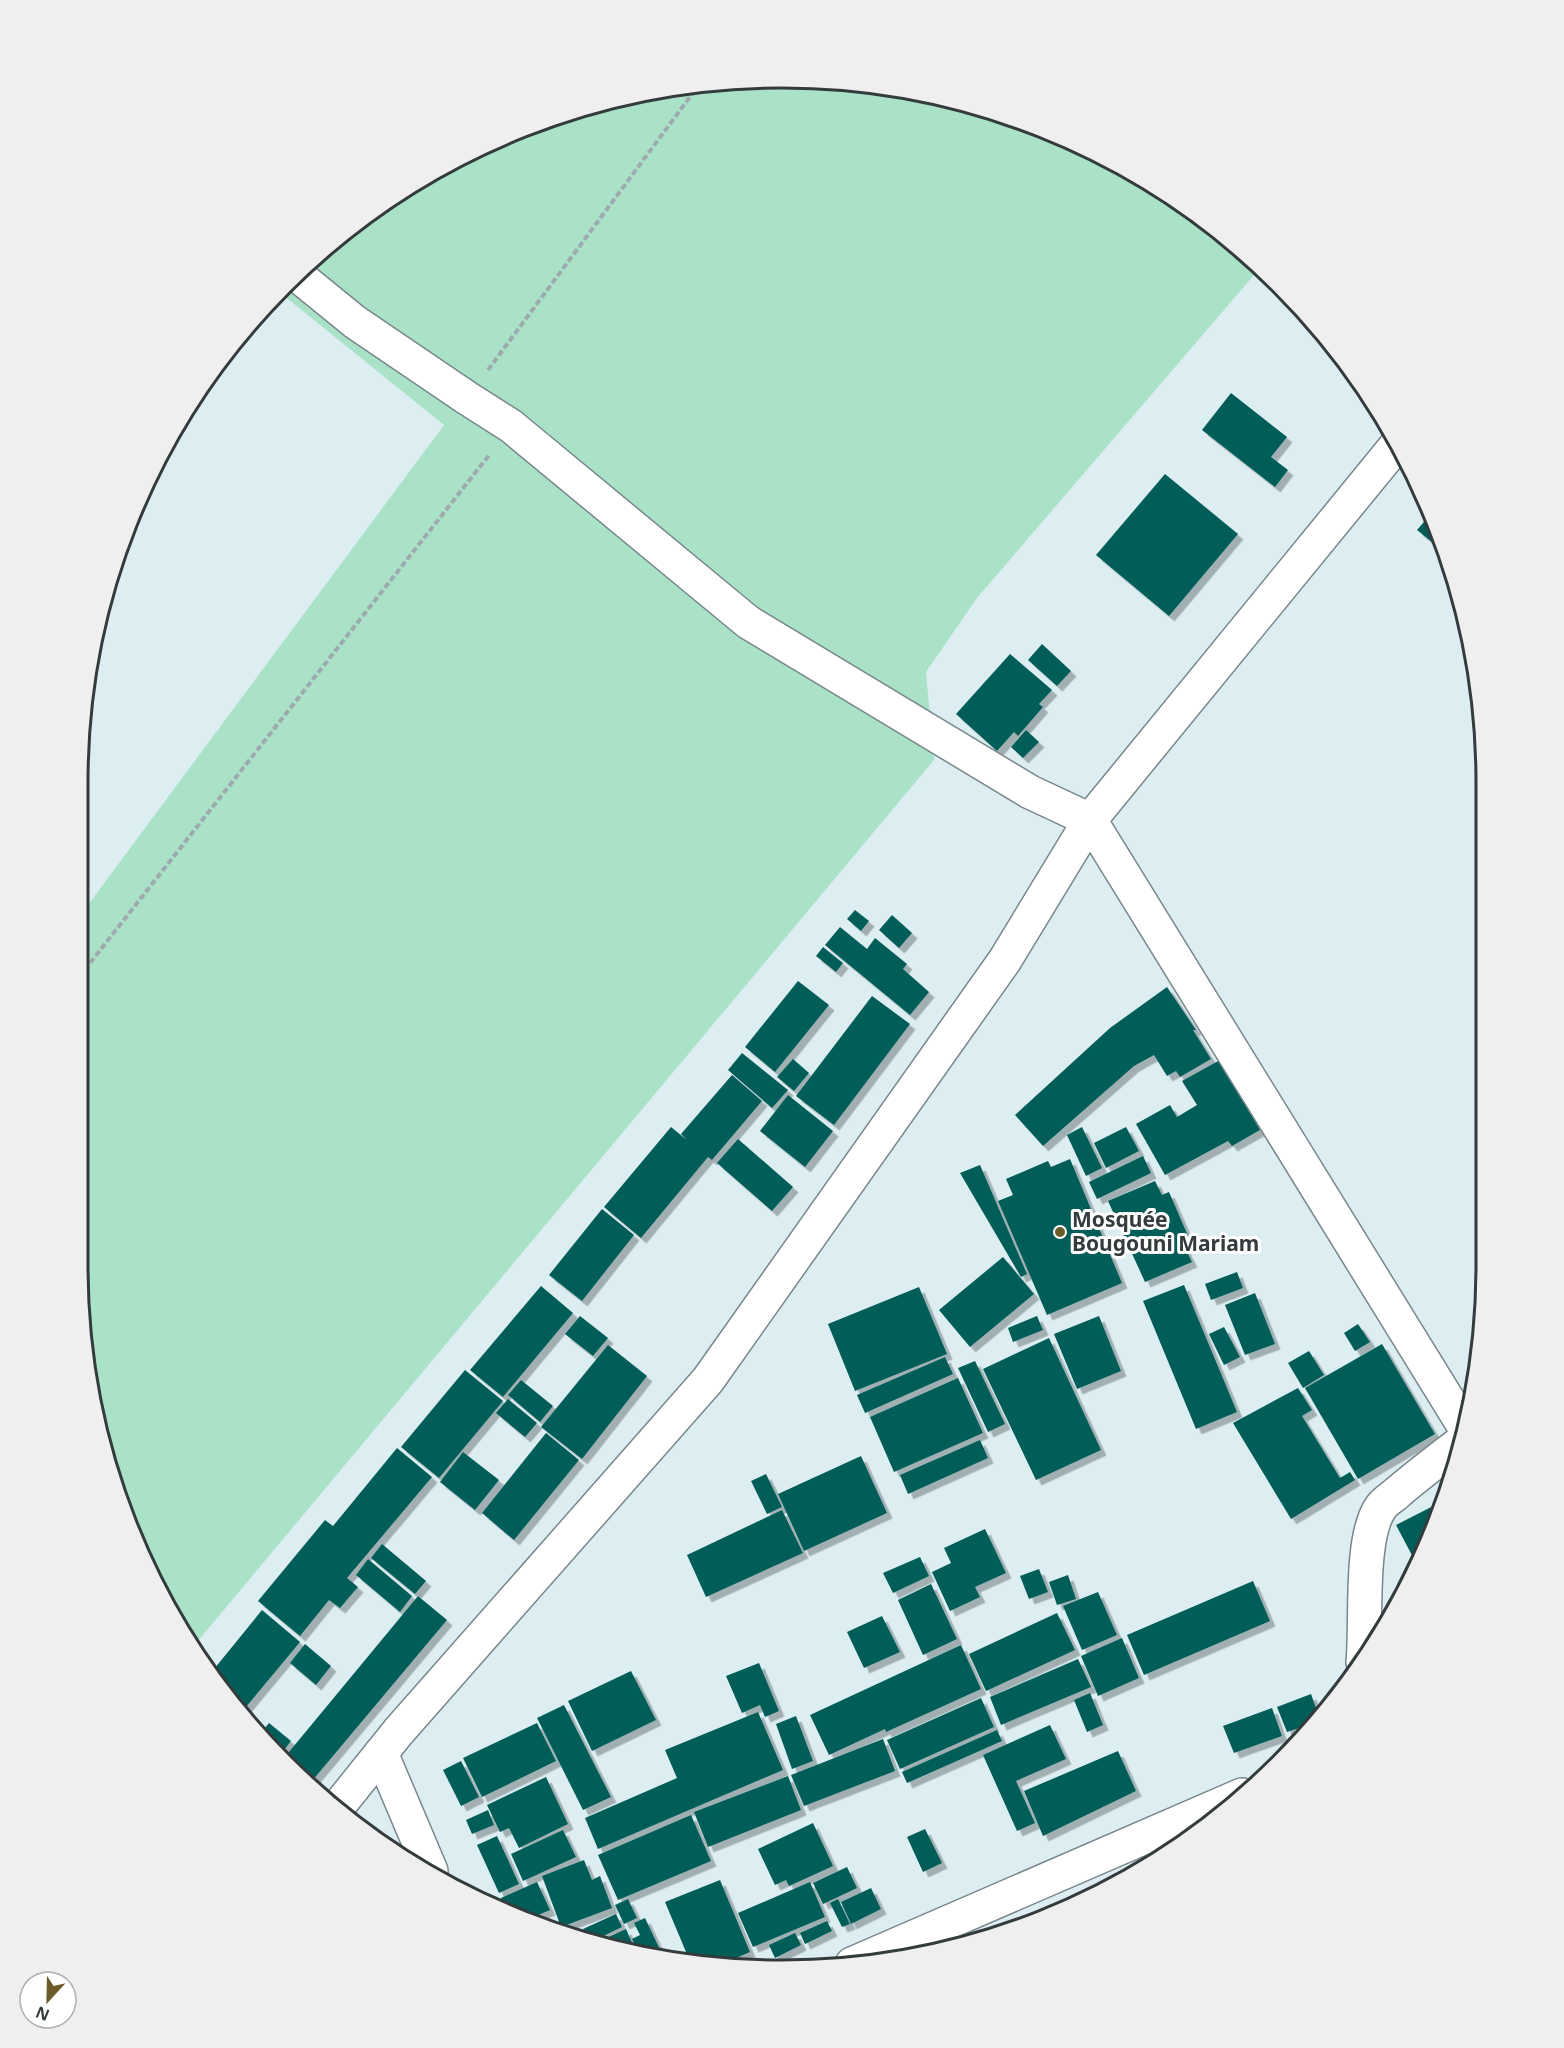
<svg xmlns="http://www.w3.org/2000/svg" width="1564" height="2048" font-family="'Noto Sans',sans-serif">
  <defs>
    <filter id="shadow"><feDropShadow dx="5.5" dy="5.5" stdDeviation="0" flood-color="#0004"/></filter>
  </defs>
  <rect width="100%" height="100%" fill="#ddeef3"/>
  <polygon fill="#aae2c8" points="782,78 919,91 1051,131 1173,196 1260,268 977,598 926,672 934,760 192,1648 172,1618 102,1449 78,1266 79,917 444,425 278,291 391,197 512,132 644,92"/>
  <g fill="#015d59" filter="url(#shadow)">
    <polygon points="1294,301 1307,318 1307,319 1290,305"/>
    <polygon points="1231,393 1287,437 1271,457 1288,470 1275,487 1202,430"/>
    <polygon points="1165,474 1238,534 1169,616 1096,555"/>
    <polygon points="1429,516 1448,555 1417,530"/>
    <polygon points="1042,644 1071,671 1057,686 1028,660"/>
    <polygon points="1010,654 1052,690 1039,704 1043,707 1018,736 1014,732 997,751 956,714"/>
    <polygon points="1026,730 1039,742 1023,758 1011,747"/>
    <polygon points="855,910 869,921 861,931 847,919"/>
    <polygon points="892,915 912,933 899,948 879,930"/>
    <polygon points="840,927 867,949 875,938 907,964 903,969 929,992 910,1015 825,945"/>
    <polygon points="823,947 843,963 836,972 816,956"/>
    <polygon points="798,981 829,1005 775,1072 745,1047"/>
    <polygon points="1167,987 1196,1030 1193,1030 1211,1059 1180,1077 1176,1071 1167,1076 1154,1055 1134,1066 1043,1146 1015,1115 1110,1028"/>
    <polygon points="872,996 910,1024 834,1125 796,1096"/>
    <polygon points="742,1053 788,1090 772,1108 728,1070"/>
    <polygon points="793,1059 809,1073 794,1091 777,1077"/>
    <polygon points="1220,1060 1260,1130 1232,1146 1228,1141 1165,1175 1136,1124 1170,1105 1177,1117 1197,1105 1182,1081"/>
    <polygon points="732,1075 762,1101 712,1160 708,1157 641,1238 604,1207 671,1127 687,1140 681,1134"/>
    <polygon points="788,1095 833,1131 805,1167 760,1131"/>
    <polygon points="1082,1127 1102,1168 1086,1176 1067,1135"/>
    <polygon points="1126,1127 1139,1151 1106,1168 1094,1143"/>
    <polygon points="738,1139 793,1187 772,1211 717,1163"/>
    <polygon points="1143,1156 1151,1173 1097,1199 1089,1182"/>
    <polygon points="1070,1159 1122,1283 1047,1315 998,1201 1013,1195 1006,1179 1048,1161 1051,1167"/>
    <polygon points="980,1165 1027,1274 1021,1277 960,1173"/>
    <polygon points="1155,1181 1162,1195 1169,1192 1192,1245 1185,1248 1192,1262 1145,1282 1108,1201"/>
    <polygon points="602,1209 634,1235 582,1301 549,1275"/>
    <polygon points="1003,1257 1034,1294 970,1347 939,1310"/>
    <polygon points="1237,1272 1243,1288 1211,1300 1205,1284"/>
    <polygon points="1184,1285 1237,1412 1196,1429 1143,1301"/>
    <polygon points="541,1286 573,1313 503,1397 470,1370"/>
    <polygon points="919,1287 947,1354 855,1391 828,1324"/>
    <polygon points="1255,1293 1275,1344 1245,1355 1225,1305"/>
    <polygon points="580,1316 608,1338 593,1356 565,1334"/>
    <polygon points="1037,1316 1043,1330 1013,1342 1008,1328"/>
    <polygon points="1099,1316 1121,1371 1077,1389 1054,1334"/>
    <polygon points="1358,1324 1370,1342 1355,1351 1344,1333"/>
    <polygon points="1224,1327 1240,1357 1224,1365 1209,1334"/>
    <polygon points="1049,1338 1101,1450 1036,1480 983,1369"/>
    <polygon points="1382,1344 1435,1434 1358,1479 1305,1388"/>
    <polygon points="608,1345 647,1376 582,1459 541,1427"/>
    <polygon points="1309,1351 1324,1375 1303,1388 1288,1363"/>
    <polygon points="945,1357 953,1374 865,1413 857,1395"/>
    <polygon points="975,1361 1005,1424 988,1432 958,1368"/>
    <polygon points="465,1370 503,1401 439,1478 401,1447"/>
    <polygon points="958,1378 983,1433 894,1472 870,1417"/>
    <polygon points="521,1380 553,1406 540,1422 508,1395"/>
    <polygon points="1298,1388 1312,1410 1302,1416 1340,1478 1350,1472 1355,1480 1291,1519 1233,1423"/>
    <polygon points="508,1399 537,1423 525,1437 496,1413"/>
    <polygon points="546,1433 579,1460 514,1540 482,1513"/>
    <polygon points="980,1440 988,1458 908,1494 900,1475"/>
    <polygon points="397,1448 432,1477 347,1578 358,1587 340,1608 329,1600 300,1636 258,1601 325,1520 333,1526"/>
    <polygon points="463,1452 499,1480 475,1510 440,1482"/>
    <polygon points="861,1456 887,1513 804,1551 778,1494"/>
    <polygon points="766,1474 782,1507 767,1514 751,1481"/>
    <polygon points="1445,1500 1430,1530 1415,1561 1396,1525"/>
    <polygon points="782,1510 803,1553 706,1597 687,1555"/>
    <polygon points="985,1529 1006,1573 975,1587 980,1597 950,1611 932,1572 951,1563 944,1548"/>
    <polygon points="382,1544 426,1581 415,1594 371,1558"/>
    <polygon points="920,1557 929,1576 893,1593 883,1573"/>
    <polygon points="368,1559 412,1596 400,1612 356,1575"/>
    <polygon points="1039,1569 1048,1592 1029,1599 1020,1576"/>
    <polygon points="1068,1575 1076,1599 1057,1605 1049,1582"/>
    <polygon points="1253,1581 1270,1621 1144,1675 1127,1635"/>
    <polygon points="931,1584 957,1639 923,1655 898,1600"/>
    <polygon points="1098,1592 1117,1635 1082,1650 1063,1606"/>
    <polygon points="418,1596 447,1620 312,1781 284,1758"/>
    <polygon points="262,1610 300,1642 241,1713 224,1695 210,1674"/>
    <polygon points="1057,1613 1075,1650 986,1691 969,1654"/>
    <polygon points="882,1616 900,1652 864,1668 847,1632"/>
    <polygon points="1122,1638 1139,1678 1098,1696 1081,1656"/>
    <polygon points="305,1644 331,1666 316,1685 290,1663"/>
    <polygon points="961,1645 981,1689 886,1732 885,1729 829,1755 810,1715"/>
    <polygon points="1078,1659 1091,1687 1001,1725 990,1697"/>
    <polygon points="759,1663 779,1711 765,1717 760,1705 742,1713 726,1676"/>
    <polygon points="631,1671 656,1720 592,1751 568,1701"/>
    <polygon points="1090,1693 1103,1725 1087,1732 1074,1700"/>
    <polygon points="1311,1694 1319,1716 1314,1723 1287,1732 1277,1707"/>
    <polygon points="981,1698 994,1727 900,1769 887,1740"/>
    <polygon points="564,1705 611,1797 583,1810 537,1718"/>
    <polygon points="1272,1708 1282,1736 1234,1753 1223,1726"/>
    <polygon points="758,1712 783,1770 598,1849 585,1818 677,1778 665,1750"/>
    <polygon points="796,1716 813,1761 792,1769 776,1724"/>
    <polygon points="269,1723 291,1741 280,1755 260,1734"/>
    <polygon points="537,1723 556,1761 482,1797 463,1758"/>
    <polygon points="1050,1725 1066,1759 1016,1781 1035,1823 1017,1831 983,1755"/>
    <polygon points="997,1730 1002,1741 907,1783 902,1772"/>
    <polygon points="883,1739 895,1771 804,1806 791,1775"/>
    <polygon points="1118,1751 1136,1791 1043,1836 1024,1791"/>
    <polygon points="461,1761 479,1797 461,1806 443,1770"/>
    <polygon points="788,1776 801,1810 708,1847 694,1812"/>
    <polygon points="546,1777 568,1824 519,1848 509,1828 500,1832 487,1805"/>
    <polygon points="488,1810 494,1825 472,1834 466,1820"/>
    <polygon points="691,1815 711,1861 618,1900 598,1855"/>
    <polygon points="813,1823 833,1866 789,1886 786,1880 775,1885 758,1849"/>
    <polygon points="925,1829 942,1863 923,1872 907,1837"/>
    <polygon points="563,1830 576,1857 523,1881 511,1854"/>
    <polygon points="497,1836 519,1884 499,1893 477,1845"/>
    <polygon points="584,1860 592,1880 600,1876 612,1908 561,1927 542,1876"/>
    <polygon points="847,1867 857,1888 823,1904 813,1883"/>
    <polygon points="720,1880 750,1952 727,1962 689,1959 665,1902"/>
    <polygon points="537,1882 550,1910 531,1918 506,1909 501,1898"/>
    <polygon points="810,1882 825,1917 753,1947 738,1913"/>
    <polygon points="871,1888 881,1909 851,1924 841,1902"/>
    <polygon points="628,1899 637,1918 624,1924 615,1905"/>
    <polygon points="838,1899 850,1924 842,1927 830,1903"/>
    <polygon points="616,1914 622,1927 595,1940 587,1937 583,1929"/>
    <polygon points="645,1918 664,1958 640,1955 632,1939 640,1935 634,1923"/>
    <polygon points="827,1921 832,1931 805,1944 800,1933"/>
    <polygon points="626,1929 637,1954 600,1941"/>
    <polygon points="795,1933 801,1945 775,1958 769,1945"/>
  </g>
  <g fill="none" stroke-linecap="round" stroke-linejoin="round">
    <g stroke="#77878b" stroke-width="36">
      <g id="street">
        <polyline points="296,274 355,322 467,398 511,426 748,622 1030,792 1090,820"/>
        <path d="M 1363,1662 C 1367,1624 1359,1537 1381,1507 C 1385,1501 1393,1497 1398,1492 C 1418,1475 1439,1459 1460,1443"/>
        <polyline points="381,1753 431,1871"/>
        <polyline points="852,1964 1242,1795"/>
      </g>
    </g>
    <g stroke="#77878b" stroke-width="36">
      <g id="secondary">
        <polyline points="1090,820 1464,1426"/>
        <polyline points="337,1808 398,1732 708,1380 1005,960 1090,820 1395,447"/>
      </g>
    </g>
    <g stroke="#9daaae" stroke-width="4" stroke-dasharray="6 3" stroke-linecap="butt">
      <polyline points="488,370 698,86"/>
      <polyline points="79,977 490,454"/>
    </g>
    <use href="#street" stroke="#fff" stroke-width="33"/>
    <use href="#secondary" stroke="#fff" stroke-width="33"/>
  </g>
  <circle fill="#6c5a28" stroke="#fff" stroke-width="2" cx="1060" cy="1232" r="6"/>
  <g text-anchor="middle" stroke-width="6" stroke-linejoin="round" paint-order="stroke">
    <g font-size="21" font-weight="bold" fill="#343b3d" stroke="#fff" text-anchor="start">
      <text x="1072" y="1227">Mosquée<tspan x="1072" dy="24">Bougouni Mariam</tspan></text>
    </g>
  </g>
  <path d="M0 0H1564V2048H0ZM782 88H782A694 694 0 0 1 1476 782V1266A694 694 0 0 1 782 1960H782A694 694 0 0 1 88 1266V782A694 694 0 0 1 782 88Z" fill="#efefef" fill-rule="evenodd"/>
  <path fill="none" stroke="#343b3d" stroke-width="3" d="M782 88H782A694 694 0 0 1 1476 782V1266A694 694 0 0 1 782 1960H782A694 694 0 0 1 88 1266V782A694 694 0 0 1 782 88Z"/>
  <g transform="translate(48 2000) rotate(202)"><circle r="28" fill="#ffffff" stroke="#aeb1b1" stroke-width="1.5"/>
  <path d="M0-4.5L10 22L0 15L-10 22Z" fill="#6c5a28"/>
  <text y="-9" font-size="16" font-weight="bold" text-anchor="middle" fill="#343b3d">N</text>
  </g>
</svg>
